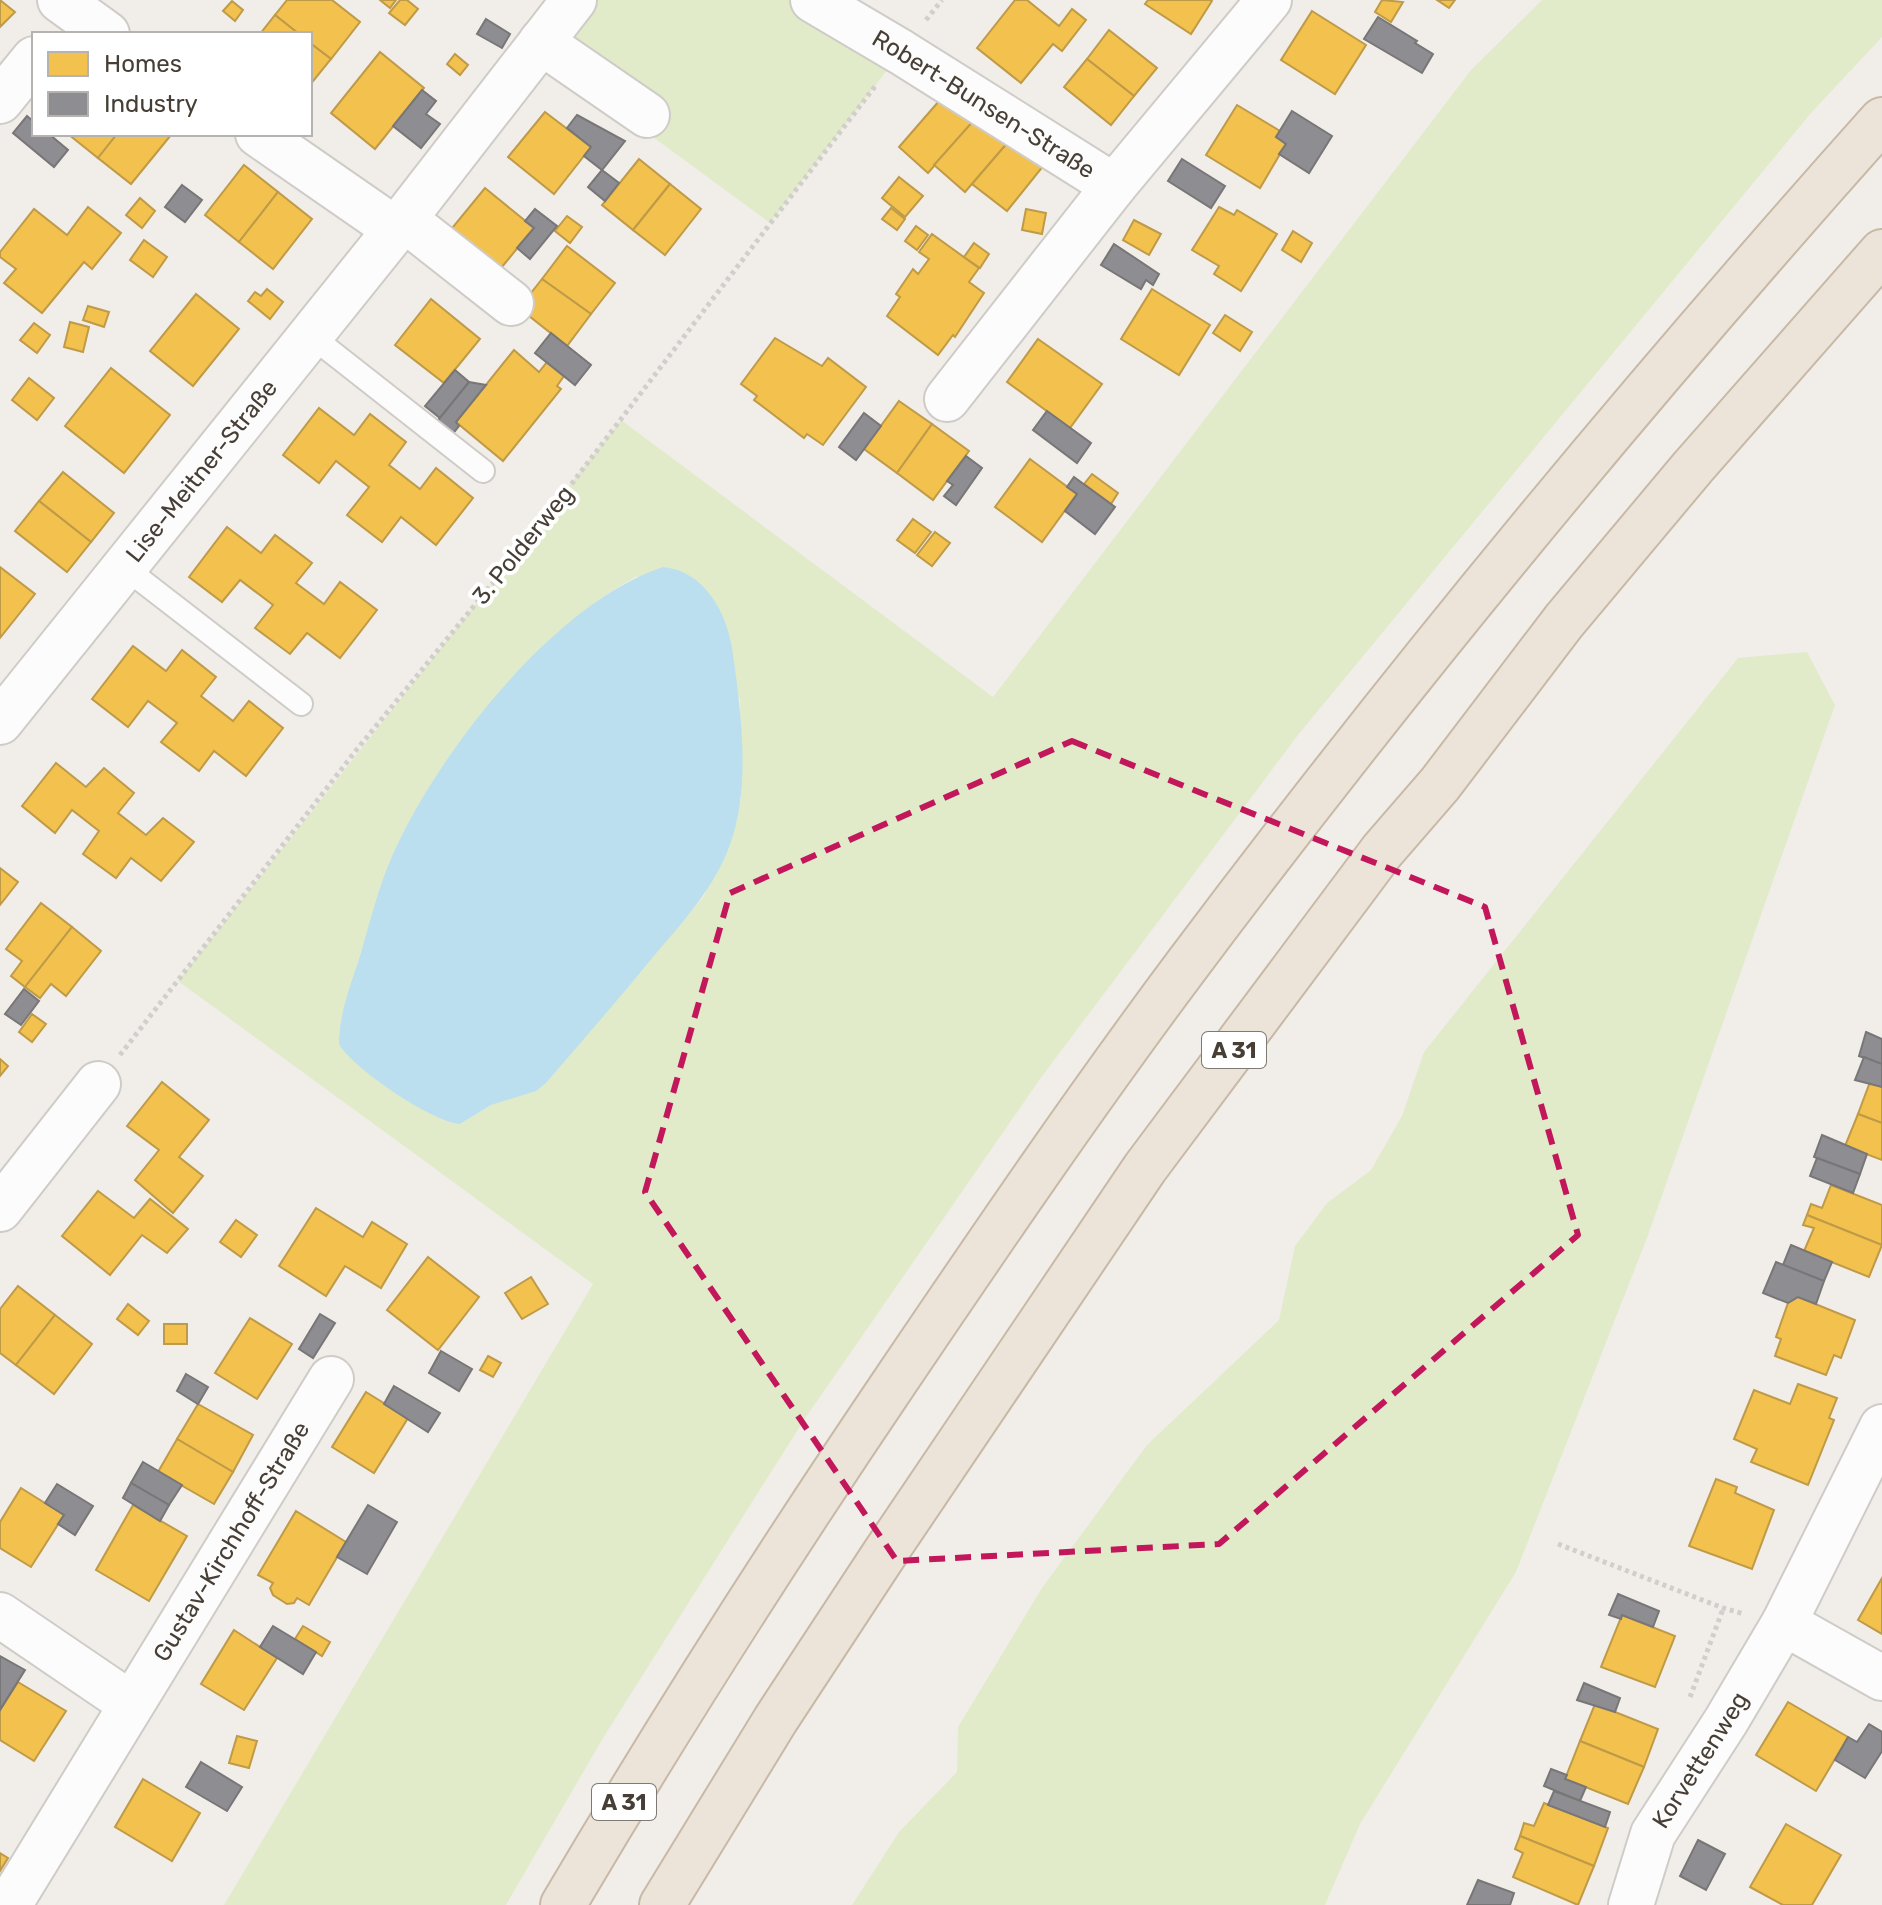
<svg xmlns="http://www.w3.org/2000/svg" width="1882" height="1905" font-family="Rubik,sans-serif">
  <rect width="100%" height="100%" fill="#f1eeea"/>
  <g fill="#e1ebca" fill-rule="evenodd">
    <polygon points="574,0 813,0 901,52 770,223 534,50"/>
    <path d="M 1542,0 L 1882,0 L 1882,37 L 1811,113 L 1298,735 L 1040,1079 L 804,1420 L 603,1738 L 506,1905 L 224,1905 L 593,1284 L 178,981 L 621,420 L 993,697 L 1471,70 ZM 637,576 L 740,699 L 741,800 L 704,896 L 546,1083 L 491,1105 L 460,1124 L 339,1033 C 346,999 357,966 367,933 C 376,902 385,870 399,841 C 449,741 540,630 637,576 Z"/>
    <polygon points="1807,652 1835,705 1647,1238 1516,1572 1360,1824 1325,1905 852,1905 899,1832 957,1772 958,1727 1042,1588 1147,1445 1279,1320 1295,1246 1327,1203 1371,1170 1402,1116 1424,1052 1738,658"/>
  </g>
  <path fill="#bbdfee" d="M 663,567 C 704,571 726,611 732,648 C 740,703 749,770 736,824 C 724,878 687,917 653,957 C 618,1000 582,1041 546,1083 L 536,1091 L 491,1105 L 460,1124 C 432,1122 352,1068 339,1044 C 339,1014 351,984 360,956 C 371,918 381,877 399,841 C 447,743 556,603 663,567 Z"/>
  <g fill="#f2c14e" stroke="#bf9a47" stroke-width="2">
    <polygon points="0,0 15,12 0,27"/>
    <polygon points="287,0 332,0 360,22 331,59 310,43 310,34 299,34 275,15"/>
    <polygon points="380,0 396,0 390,8"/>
    <polygon points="400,0 407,0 418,9 405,25 389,13"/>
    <polygon points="1015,0 1027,0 1059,26 1072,9 1086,20 1062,51 1053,44 1021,83 977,48"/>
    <polygon points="1148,0 1211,0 1212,1 1191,34 1145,4"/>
    <polygon points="1382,0 1403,2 1391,22 1375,12"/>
    <polygon points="1437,0 1455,0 1449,8"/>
    <polygon points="232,1 243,10 235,21 223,11"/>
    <polygon points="1312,11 1366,45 1335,94 1281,60"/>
    <polygon points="275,15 299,34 260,34"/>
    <polygon points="1109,30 1157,68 1134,96 1087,59"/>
    <polygon points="310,43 331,59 310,85"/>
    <polygon points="380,52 424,88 375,149 331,113"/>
    <polygon points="455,54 468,65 460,75 447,64"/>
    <polygon points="1087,59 1134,96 1111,125 1064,87"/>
    <polygon points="946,93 975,119 928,173 899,147"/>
    <polygon points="1237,105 1280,131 1276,137 1286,144 1260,188 1206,155"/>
    <polygon points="545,112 591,147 554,194 508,157"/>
    <polygon points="975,119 1009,141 965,192 934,165"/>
    <polygon points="68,134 117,134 98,158"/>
    <polygon points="117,134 170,134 171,135 131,184 98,158"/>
    <polygon points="1009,141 1048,160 1007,211 972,184"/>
    <polygon points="639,159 670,184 633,230 602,205"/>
    <polygon points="244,165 278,192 239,242 205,215"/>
    <polygon points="899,177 923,196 905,217 882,198"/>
    <polygon points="670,184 701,209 665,255 633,230"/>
    <polygon points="485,188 534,228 497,273 448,233"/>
    <polygon points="278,192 312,219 273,269 239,242"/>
    <polygon points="140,198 155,211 142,228 126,215"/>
    <polygon points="88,207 121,233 92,269 84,262 42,313 4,283 16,269 0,257 0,252 34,209 67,235"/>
    <polygon points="1219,207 1234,215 1237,210 1277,234 1241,291 1214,274 1219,266 1192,250"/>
    <polygon points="891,208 905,219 897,230 882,219"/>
    <polygon points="1026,209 1046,213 1042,234 1022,230"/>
    <polygon points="567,216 582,227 570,243 555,231"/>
    <polygon points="1134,220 1161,234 1149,255 1123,240"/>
    <polygon points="916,226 928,235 917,250 905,241"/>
    <polygon points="1293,231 1312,243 1301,262 1282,250"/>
    <polygon points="932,234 979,268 969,282 984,293 955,337 953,335 938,355 887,316 900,297 896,294 913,269 918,274 929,259 919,252"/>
    <polygon points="144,240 167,257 153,277 130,260"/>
    <polygon points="974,243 989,254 980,268 964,257"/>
    <polygon points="567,246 615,283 591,314 542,279"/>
    <polygon points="542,279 591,314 567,346 519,308"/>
    <polygon points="267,289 283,302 270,319 248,301 255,292 261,296"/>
    <polygon points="1152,289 1210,325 1179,375 1121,339"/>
    <polygon points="196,294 239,329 193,386 150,351"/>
    <polygon points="431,299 480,339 444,383 395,345"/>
    <polygon points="88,306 109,312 104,327 83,320"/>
    <polygon points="1225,315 1252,332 1240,351 1213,333"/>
    <polygon points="70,322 89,327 83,352 64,347"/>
    <polygon points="34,323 50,335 37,353 20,340"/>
    <polygon points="775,338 822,366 828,358 866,387 823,445 807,434 804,438 754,400 757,396 741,384"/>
    <polygon points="1038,339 1102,384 1070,428 1007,382"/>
    <polygon points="514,350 539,372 547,362 564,376 557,386 561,389 503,461 456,422"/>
    <polygon points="111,368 170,415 124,473 65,426"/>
    <polygon points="29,378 54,398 37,420 12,400"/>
    <polygon points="899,401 932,424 897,473 864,449"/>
    <polygon points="319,408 354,435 370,414 406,442 389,465 420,489 436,468 473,498 436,545 401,517 382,542 347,515 369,487 336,461 319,483 283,455"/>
    <polygon points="932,424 969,451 933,500 897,473"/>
    <polygon points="1030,459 1077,494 1042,542 995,507"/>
    <polygon points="63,472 114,513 91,542 39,501"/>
    <polygon points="1092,474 1118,493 1111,504 1084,484"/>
    <polygon points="39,501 91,542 67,572 15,531"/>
    <polygon points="913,519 931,532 915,553 897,540"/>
    <polygon points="227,527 261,553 275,535 312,563 296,583 324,604 340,582 377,610 340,658 307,633 290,654 255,628 273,605 240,580 222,602 189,577"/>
    <polygon points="935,532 950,543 932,566 917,555"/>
    <polygon points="0,567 35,594 0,638"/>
    <polygon points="133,646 166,671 182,650 216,677 201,696 233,721 249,701 283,728 246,776 214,751 199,771 161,742 177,723 148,701 128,727 92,699"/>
    <polygon points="56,763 86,787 104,768 134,793 118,813 146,835 163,818 194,842 161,881 131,858 116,878 83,854 99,831 72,810 55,833 22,806"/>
    <polygon points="0,868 18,882 0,905"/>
    <polygon points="41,903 72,927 25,987 11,976 22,961 6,949"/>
    <polygon points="72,927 101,951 66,996 51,984 40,998 25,987"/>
    <polygon points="32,1014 46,1024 32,1042 19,1032"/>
    <polygon points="0,1059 8,1066 0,1076"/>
    <polygon points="162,1082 209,1120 179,1157 203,1176 173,1213 135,1180 159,1150 127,1126"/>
    <polygon points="1870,1082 1882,1087 1882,1123 1858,1114"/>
    <polygon points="1858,1114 1882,1123 1882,1160 1845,1146"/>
    <polygon points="1831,1185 1882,1205 1882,1245 1807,1215 1811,1204 1822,1208"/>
    <polygon points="98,1191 134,1218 150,1199 188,1229 167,1253 142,1235 110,1275 62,1236"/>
    <polygon points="316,1208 363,1237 372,1222 407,1244 381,1288 345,1266 326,1296 279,1266"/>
    <polygon points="1807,1215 1882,1245 1869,1277 1804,1251 1814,1228 1803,1225"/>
    <polygon points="236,1220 257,1235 241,1257 220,1242"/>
    <polygon points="428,1257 479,1297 438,1350 387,1310"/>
    <polygon points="531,1277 548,1304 522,1319 505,1293"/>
    <polygon points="18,1286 55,1315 16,1365 0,1353 0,1309"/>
    <polygon points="1798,1297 1855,1320 1841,1358 1834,1355 1826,1375 1775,1356 1781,1339 1776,1337 1788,1303"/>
    <polygon points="128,1304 149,1321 138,1335 117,1319"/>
    <polygon points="55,1315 92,1344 54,1394 16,1365"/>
    <polygon points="250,1318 292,1344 257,1399 215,1373"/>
    <rect x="164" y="1324" width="23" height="20"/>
    <polygon points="488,1356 501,1363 493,1377 480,1370"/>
    <polygon points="1798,1384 1837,1398 1829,1418 1834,1420 1808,1485 1751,1462 1757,1449 1734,1439 1754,1390 1790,1404"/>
    <polygon points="366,1392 408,1418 374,1473 332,1447"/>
    <polygon points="198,1404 253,1435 233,1472 177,1439"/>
    <polygon points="177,1439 233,1472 214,1504 158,1472"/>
    <polygon points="1716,1479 1737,1487 1735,1493 1774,1510 1752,1569 1689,1546"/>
    <polygon points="21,1488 64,1515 31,1567 0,1548 0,1522"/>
    <polygon points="133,1505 187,1536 149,1601 96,1570"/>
    <polygon points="296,1511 346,1542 309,1605 297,1598 294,1603 287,1604 273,1595 270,1588 273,1583 258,1575"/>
    <polygon points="1882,1578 1882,1634 1858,1620"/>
    <polygon points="1622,1615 1675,1636 1655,1687 1601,1667"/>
    <polygon points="303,1626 330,1642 322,1656 295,1639"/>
    <polygon points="234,1630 277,1658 244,1710 201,1684"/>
    <polygon points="18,1682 66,1711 34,1761 0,1740 0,1710"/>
    <polygon points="1788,1702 1848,1737 1816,1791 1756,1755"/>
    <polygon points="1595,1704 1658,1729 1644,1767 1580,1741"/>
    <polygon points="237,1736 257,1741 249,1768 229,1763"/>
    <polygon points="1580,1741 1644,1767 1628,1804 1565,1779"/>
    <polygon points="143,1779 200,1813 172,1861 115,1827"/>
    <polygon points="1544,1803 1608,1828 1594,1866 1520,1836 1524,1823 1534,1826"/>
    <polygon points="1786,1824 1841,1855 1812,1905 1783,1905 1750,1887"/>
    <polygon points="1520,1836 1594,1866 1578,1905 1513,1877 1523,1853 1515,1849"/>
    <polygon points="0,1853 8,1858 0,1871"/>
  </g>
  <g fill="#8d8d92" stroke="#787676" stroke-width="2">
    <polygon points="1378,17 1417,41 1415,43 1433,54 1422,73 1364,39"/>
    <polygon points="486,19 510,34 502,48 477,34"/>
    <polygon points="422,90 436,101 426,114 440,124 421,148 393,126"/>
    <polygon points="1292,111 1332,136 1309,173 1279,154 1286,144 1276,137"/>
    <polygon points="577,115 625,141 602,170 584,156 591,147 567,128"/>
    <polygon points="27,116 34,122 34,134 49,134 68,150 54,167 13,133"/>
    <polygon points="1182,159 1225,186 1211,208 1168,181"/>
    <polygon points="602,170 619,183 605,201 588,187"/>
    <polygon points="182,185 202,200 185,222 165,207"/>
    <polygon points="535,209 557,226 530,259 517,248 534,228 525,221"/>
    <polygon points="1114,244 1159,274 1153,285 1146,280 1141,289 1101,265"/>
    <polygon points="551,333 591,365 575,385 535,353"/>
    <polygon points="455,370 469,382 440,418 425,406"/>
    <polygon points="469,382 486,385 456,422 459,426 451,436 435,424"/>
    <polygon points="1047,411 1091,443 1077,463 1033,430"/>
    <polygon points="864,413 881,426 856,460 839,447"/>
    <polygon points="966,456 982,468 956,505 944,496 953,485 947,481"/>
    <polygon points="1074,477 1115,507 1095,534 1065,511 1077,494 1067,487"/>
    <polygon points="24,989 39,1001 21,1025 5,1014"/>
    <polygon points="1866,1032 1882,1039 1882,1064 1859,1056"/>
    <polygon points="1864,1057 1882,1064 1882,1087 1855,1080"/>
    <polygon points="1822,1135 1867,1154 1860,1174 1814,1157"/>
    <polygon points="1817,1158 1860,1174 1853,1193 1810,1176"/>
    <polygon points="1791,1245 1832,1262 1824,1281 1783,1265"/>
    <polygon points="1776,1262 1824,1281 1816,1304 1798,1297 1788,1303 1763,1293"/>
    <polygon points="320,1314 335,1323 313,1358 299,1349"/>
    <polygon points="441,1351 472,1369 459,1391 429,1373"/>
    <polygon points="186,1374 208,1387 198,1404 177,1391"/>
    <polygon points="394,1386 440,1413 428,1432 384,1404"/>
    <polygon points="143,1462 182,1485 169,1505 131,1483"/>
    <polygon points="131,1483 169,1505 160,1521 123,1498"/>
    <polygon points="57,1484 93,1506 75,1535 58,1524 64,1515 45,1503"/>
    <polygon points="368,1505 397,1522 367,1574 337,1557"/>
    <polygon points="1618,1594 1659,1611 1653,1627 1622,1615 1621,1619 1609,1615"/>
    <polygon points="273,1626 316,1652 303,1674 260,1647"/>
    <polygon points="0,1656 25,1670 0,1710"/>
    <polygon points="1584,1683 1620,1698 1615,1712 1577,1700"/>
    <polygon points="1869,1724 1882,1732 1882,1751 1865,1778 1835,1760 1848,1737 1857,1742"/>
    <polygon points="201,1762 242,1787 227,1811 186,1787"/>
    <polygon points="1551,1769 1567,1775 1565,1779 1586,1787 1580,1801 1544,1786"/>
    <polygon points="1554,1791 1610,1812 1605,1827 1548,1805"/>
    <polygon points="1698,1840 1725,1854 1706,1890 1680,1876"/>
    <polygon points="1478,1880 1514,1893 1510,1905 1467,1905"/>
  </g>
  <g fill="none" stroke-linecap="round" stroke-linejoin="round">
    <g stroke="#cfccc8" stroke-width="26">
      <g id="lane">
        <polyline points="310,335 483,471"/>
        <polyline points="124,567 301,704"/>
      </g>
    </g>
    <g stroke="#cfccc8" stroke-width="48">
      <g id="street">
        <polyline points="60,0 107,34"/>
        <path id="s1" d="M 813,0 L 901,52 L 1114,186 L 947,399"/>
        <polyline points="541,42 647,115"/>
        <polyline points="0,101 34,59"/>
        <polyline points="258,134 395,229"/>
        <polyline points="1114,186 1269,0"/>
        <polyline points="404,219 511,303"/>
        <path id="s2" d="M 0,722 L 404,219 L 574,0"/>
        <polyline points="0,1209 98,1084"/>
        <polyline points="0,1615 131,1704"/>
        <polyline points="1784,1623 1882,1678"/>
        <path id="s3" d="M 9,1905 L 331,1379"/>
        <path id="s4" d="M 1631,1905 L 1653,1834 L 1726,1721 L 1784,1623 L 1882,1427"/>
      </g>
    </g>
    <g stroke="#c8b9a6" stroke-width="48">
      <g id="highway">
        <path d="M 563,1905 C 669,1725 781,1550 898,1377 C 992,1238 1086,1100 1187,965 C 1406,673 1639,392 1882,120"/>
        <polyline points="662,1905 776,1719 885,1553 1145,1168 1382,851 1440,784 1564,621 1693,467 1882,252"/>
      </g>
    </g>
    <g stroke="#d1cecb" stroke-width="5" stroke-dasharray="4 4" stroke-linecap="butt">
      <polyline points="926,20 942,0"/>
      <polyline points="120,1055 354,753 544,520 876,85"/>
      <polyline points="1558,1544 1723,1608 1744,1614"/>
      <polyline points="1690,1697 1723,1609"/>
    </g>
    <use href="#lane" stroke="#fdfcfc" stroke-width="22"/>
    <use href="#street" stroke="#fdfcfc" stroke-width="44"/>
    <use href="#highway" stroke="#ece4d9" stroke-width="44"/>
  </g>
  <path fill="none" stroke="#c2185b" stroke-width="6" stroke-dasharray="16 10" stroke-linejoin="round" d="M 1072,741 L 1485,907 L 1578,1235 L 1219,1544 L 897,1561 L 645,1192 L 730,893 Z"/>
  <g text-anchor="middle" stroke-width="8" stroke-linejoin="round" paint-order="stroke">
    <g fill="#fff" stroke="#7e7972" stroke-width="2">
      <rect x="1202" y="1032" width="64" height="36" rx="6"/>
      <rect x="592" y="1784" width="64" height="36" rx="6"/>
    </g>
    <g font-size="22" font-weight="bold" fill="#473f36">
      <text x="1234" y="1058">A 31</text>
      <text x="624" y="1810">A 31</text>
    </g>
    <g font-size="24" fill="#473f36" stroke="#fff">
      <text dy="8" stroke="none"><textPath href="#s1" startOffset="200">Robert-Bunsen-Straße</textPath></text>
      <text dy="8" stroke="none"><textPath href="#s2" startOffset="322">Lise-Meitner-Straße</textPath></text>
      <text transform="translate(523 545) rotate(-51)" y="8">3. Polderweg</text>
      <text dy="8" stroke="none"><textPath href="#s3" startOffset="426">Gustav-Kirchhoff-Straße</textPath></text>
      <text dy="8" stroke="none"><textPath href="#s4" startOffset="162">Korvettenweg</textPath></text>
    </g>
  </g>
  <rect x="32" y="32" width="280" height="104" fill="#ffffff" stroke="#b5b2af" stroke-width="2"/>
  <rect x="48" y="52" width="40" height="24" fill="#f2c14e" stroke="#b5b2af" stroke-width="2"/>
  <text x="104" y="72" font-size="24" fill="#473f36">Homes</text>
  <rect x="48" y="92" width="40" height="24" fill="#8d8d92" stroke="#b5b2af" stroke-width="2"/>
  <text x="104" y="112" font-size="24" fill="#473f36">Industry</text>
</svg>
